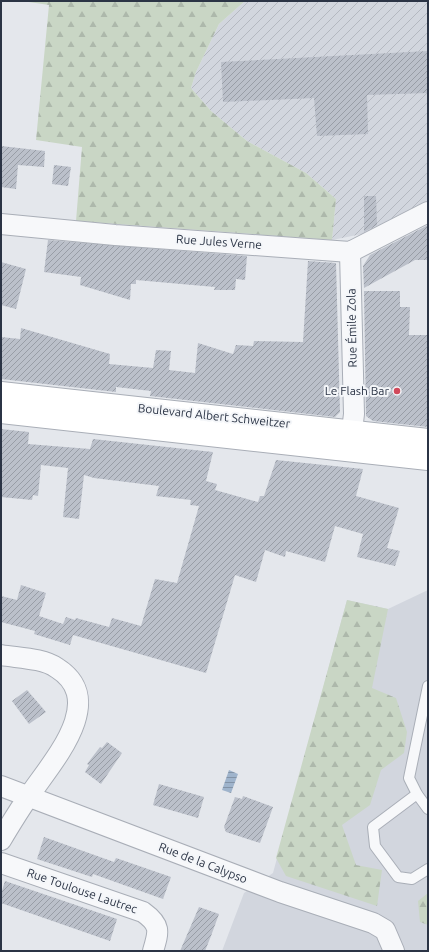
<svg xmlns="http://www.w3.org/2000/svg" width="429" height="952" font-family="Ubuntu,sans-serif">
  <defs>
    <pattern id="industrial-furrows" width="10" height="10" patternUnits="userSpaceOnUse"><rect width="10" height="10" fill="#d2d6de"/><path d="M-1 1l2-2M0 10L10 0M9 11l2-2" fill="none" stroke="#b4b8c0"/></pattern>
    <pattern id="forest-firs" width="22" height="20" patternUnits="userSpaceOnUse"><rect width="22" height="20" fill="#c9d6c5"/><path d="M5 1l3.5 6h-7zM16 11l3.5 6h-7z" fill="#adb8ab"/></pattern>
    <pattern id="water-rules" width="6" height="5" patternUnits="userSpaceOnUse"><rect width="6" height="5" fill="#9fb4cc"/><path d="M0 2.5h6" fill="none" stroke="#8293a7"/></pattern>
    <pattern id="building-hatch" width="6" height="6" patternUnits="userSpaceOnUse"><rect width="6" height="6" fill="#bbc0ca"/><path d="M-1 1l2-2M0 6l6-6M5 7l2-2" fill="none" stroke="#989da6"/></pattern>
  </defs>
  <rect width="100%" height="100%" fill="#e4e7ec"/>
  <polygon fill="#d2d6de" points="428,590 428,951 222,951 244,893 273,873 347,600 388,609"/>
  <polygon fill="url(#industrial-furrows)" points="245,1 428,1 428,200 362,234 332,240 336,199 306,173 247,141 211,111 191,88 196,72 219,24"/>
  <g fill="url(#forest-firs)">
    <polygon points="22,1 245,1 219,24 196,72 191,88 211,111 247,141 306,173 336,199 332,240 76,221 82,147 36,140 49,5"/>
    <polygon points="347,600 388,609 372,688 396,698 407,732 404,753 381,770 370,805 342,825 356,865 382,870 377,906 286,876 276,858"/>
    <polygon points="428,893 428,925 420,922 418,901"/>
  </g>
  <polygon fill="url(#water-rules)" points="229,770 238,774 231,793 222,790"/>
  <g fill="url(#building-hatch)">
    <polygon points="428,51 428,93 367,95 368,134 317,136 314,98 223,102 221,62"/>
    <polygon points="1,146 45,151 44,167 18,165 16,189 1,187"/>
    <polygon points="54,165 71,167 68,186 52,184"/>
    <polygon points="364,196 376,196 377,225 364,232"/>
    <polygon points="428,225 428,260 415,260 364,288 363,266 370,255"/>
    <polygon points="48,240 247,256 245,280 236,279 235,290 214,290 215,287 136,280 136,284 131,284 130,300 80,285 81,277 44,272"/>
    <polygon points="308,261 336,263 340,412 335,417 150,396 151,391 116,387 116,392 1,379 1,337 20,339 21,328 110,354 109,364 153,368 156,350 171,351 169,370 195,373 198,343 233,354 236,345 253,346 254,341 303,342"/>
    <polygon points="1,262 26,269 16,309 1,305"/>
    <polygon points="364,291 400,291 400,307 410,307 409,335 428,335 428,427 373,421 366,416"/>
    <polygon points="1,429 29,432 28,444 90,449 93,439 213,452 206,481 217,484 215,490 258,502 260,496 264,496 276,460 363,469 356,496 399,508 387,548 400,551 395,566 357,557 363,534 335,526 325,562 286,551 285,557 265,550 256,582 235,575 206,673 73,635 70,645 34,634 35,631 1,622 1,596 17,600 21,585 46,593 39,616 63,624 66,617 75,620 76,618 109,627 112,618 141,626 155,579 177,583 199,506 190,505 191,500 156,496 159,486 94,478 84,475 79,519 63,517 68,468 41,465 38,496 33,495 32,500 1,497"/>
    <polygon points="27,690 46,712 29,724 12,701"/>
    <polygon points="107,742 122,753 101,784 85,772 89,765 87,764 100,747 102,748"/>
    <polygon points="159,784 204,797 198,818 153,805"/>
    <polygon points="243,796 273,807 260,843 226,832 224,827 235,797 242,799"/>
    <polygon points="44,837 114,862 116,858 171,877 163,899 93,874 92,877 37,859"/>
    <polygon points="5,881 117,919 110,941 1,903 1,894"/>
    <polygon points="199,907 219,914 211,936 205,951 180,951"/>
  </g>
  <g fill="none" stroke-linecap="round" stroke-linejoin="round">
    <g stroke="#a9aeb7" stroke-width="12">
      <g id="service">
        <polyline points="428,686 409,778 417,794 428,809"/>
        <polyline points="417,794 373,827 375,846 398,877 412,879 428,869"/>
      </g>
    </g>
    <g stroke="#a9aeb7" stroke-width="22">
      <g id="minor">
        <polyline points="1,224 115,235 350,252 428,212"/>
        <polyline points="350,252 354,414 350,447"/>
        <path d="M 1,655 C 18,658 43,658 57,668 C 109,701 51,763 29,796 C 19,810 10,825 1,840"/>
        <polyline points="1,786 280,892 373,923 385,930 394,951"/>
        <path d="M 1,863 L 143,912 C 161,925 159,931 153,951"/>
      </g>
    </g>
    <g stroke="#a9aeb7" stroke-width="24">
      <g id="secondary">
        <polyline points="1,393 428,440"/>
        <polyline points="1,412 428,459"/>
      </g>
    </g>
    <use href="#service" stroke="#f7f8fa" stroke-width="10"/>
    <use href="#minor" stroke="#f7f8fa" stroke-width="20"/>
    <use href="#secondary" stroke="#fff" stroke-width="22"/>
  </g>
  <circle fill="#d1495b" stroke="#f4f6f9" stroke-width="1.5" cx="397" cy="391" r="4"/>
  <g text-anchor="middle" stroke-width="4" stroke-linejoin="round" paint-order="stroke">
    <g font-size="12" fill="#2b3445" stroke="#f4f6f9">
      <text transform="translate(219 242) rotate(4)" y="4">Rue Jules Verne</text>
      <text transform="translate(352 328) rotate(-91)" y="4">Rue Émile Zola</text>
      <text transform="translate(214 416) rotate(6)" y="4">Boulevard Albert Schweitzer</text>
      <text transform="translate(203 863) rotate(21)" y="4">Rue de la Calypso</text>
      <text transform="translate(82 891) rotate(19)" y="4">Rue Toulouse Lautrec</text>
    </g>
    <g font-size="12" fill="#2b3445" stroke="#f4f6f9" text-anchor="end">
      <text x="389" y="395">Le Flash Bar</text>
    </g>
  </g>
  <rect width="429" height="952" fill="none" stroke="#2b3445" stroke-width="4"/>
</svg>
